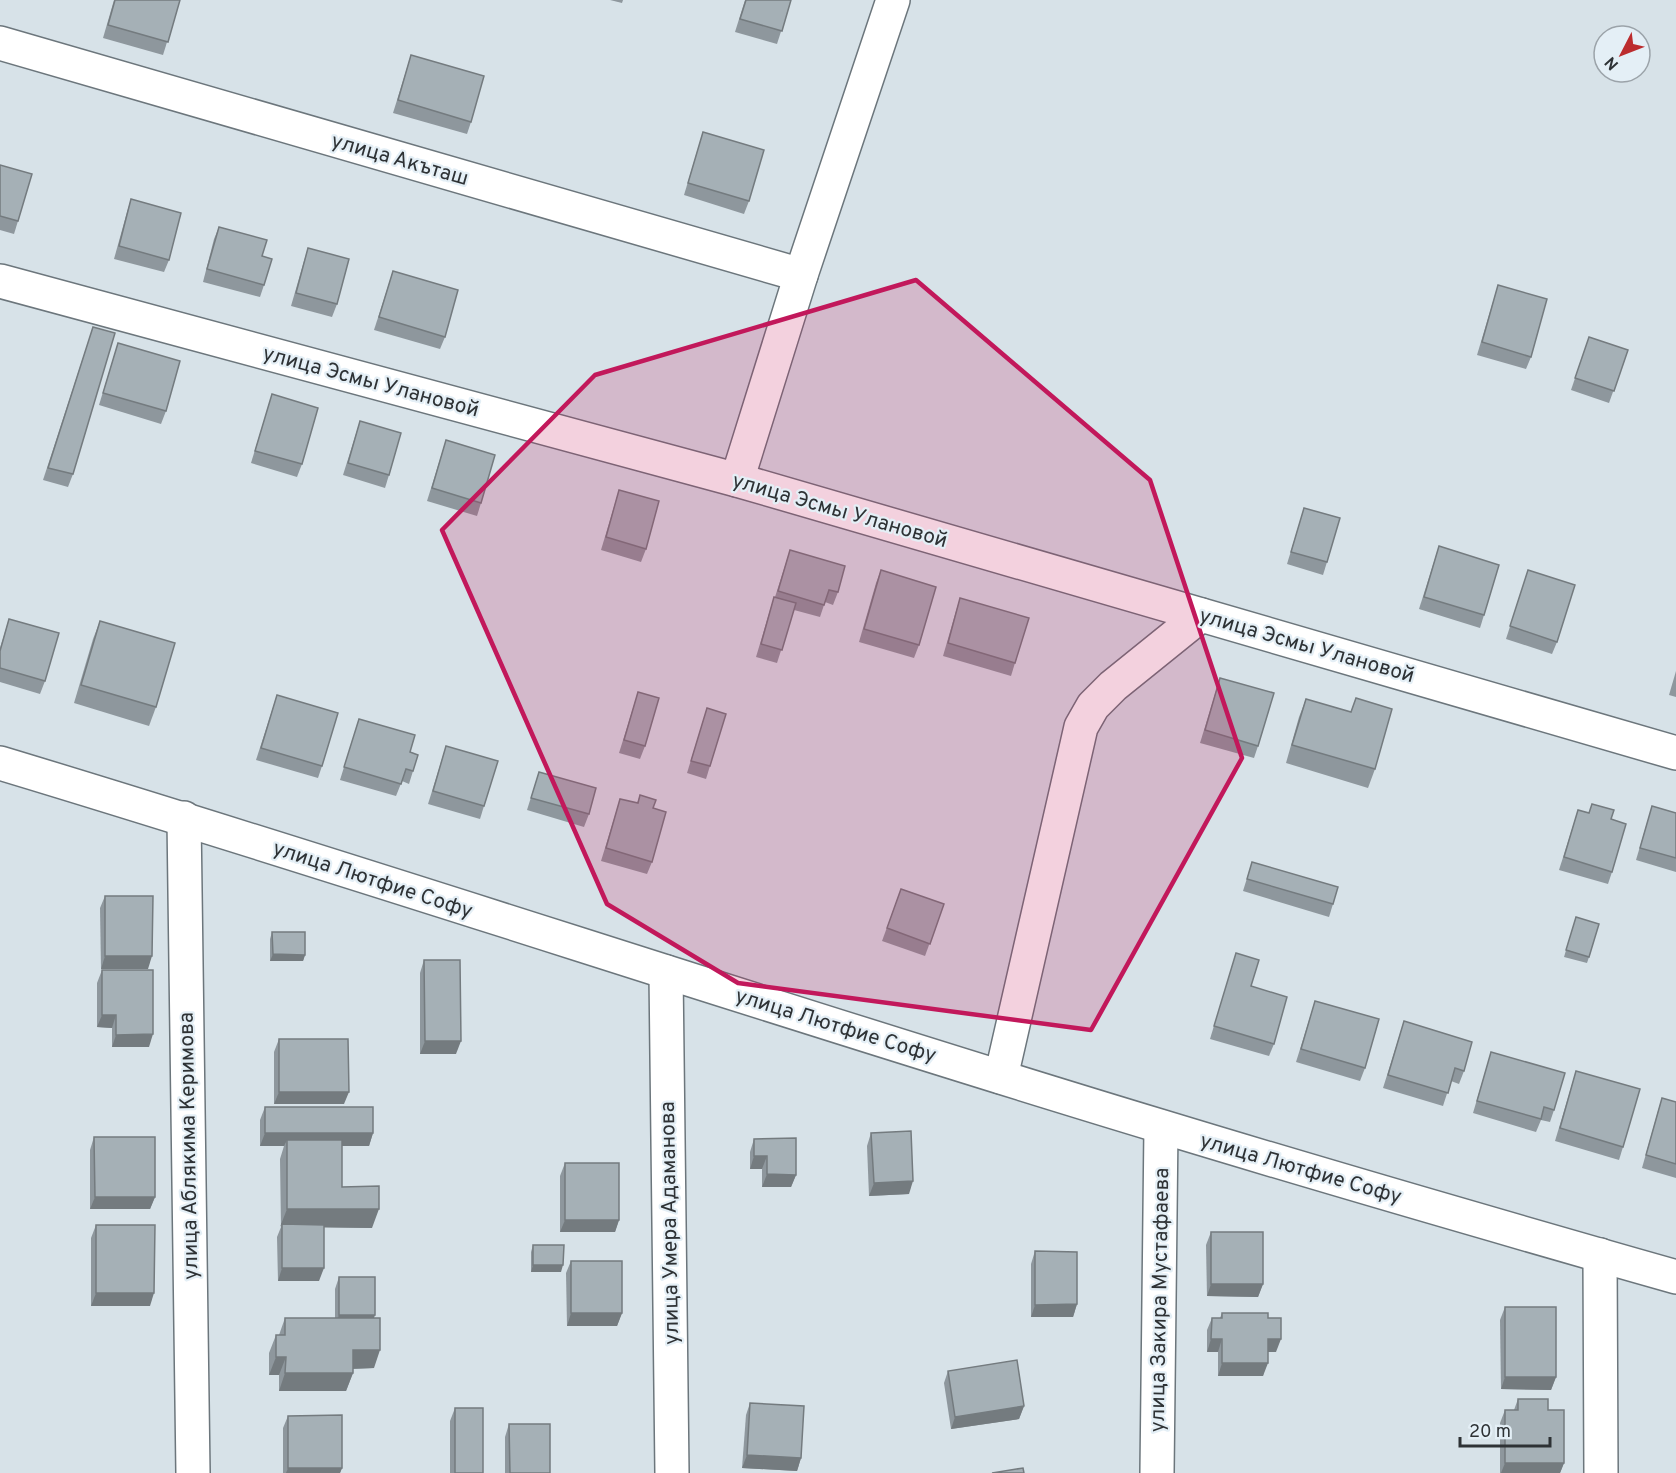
<svg xmlns="http://www.w3.org/2000/svg" width="1676" height="1473" font-family="Overpass,sans-serif">
  <rect width="100%" height="100%" fill="#d7e2e8"/>
  <g fill="none" stroke-linecap="round" stroke-linejoin="round">
    <g stroke="#6c767c" stroke-width="36">
      <g id="minor">
        <polyline points="0,43 801,275"/>
        <polyline points="0,281 737,480 1676,753"/>
        <polyline points="737,480 801,275 893,0"/>
        <path d="M 0,763 C 388,880 772,1009 1160,1126 C 1331,1178 1504,1228 1676,1277"/>
        <polyline points="184,818 193,1473"/>
        <polyline points="666,972 672,1473"/>
        <polyline points="1001,1077 1081,727 1093,706 1113,686 1201,615"/>
        <polyline points="1600,1255 1601,1473"/>
        <polyline points="1157,1473 1161,1127"/>
      </g>
    </g>
    <use href="#minor" stroke="#fff" stroke-width="33"/>
  </g>
  <g fill="#8e979d">
    <polygon points="114,0 180,0 163,55 103,38"/>
    <polygon points="610,0 623,0 622,3"/>
    <polygon points="745,0 791,0 777,44 735,32"/>
    <polygon points="411,55 471,122 467,134 393,113"/>
    <polygon points="703,132 749,201 744,214 684,195"/>
    <polygon points="0,165 18,221 14,234 0,230"/>
    <polygon points="131,199 169,260 164,272 114,259 127,212"/>
    <polygon points="219,227 262,256 264,285 260,297 203,282 214,239"/>
    <polygon points="308,248 337,304 332,317 291,306 304,261"/>
    <polygon points="393,271 445,337 440,349 374,330"/>
    <polygon points="1498,285 1531,357 1526,369 1477,355"/>
    <polygon points="93,327 73,474 68,487 43,480"/>
    <polygon points="1589,337 1628,350 1609,403 1571,390"/>
    <polygon points="118,343 166,411 161,424 99,405"/>
    <polygon points="272,394 302,464 297,477 251,463"/>
    <polygon points="360,421 389,475 385,488 343,475"/>
    <polygon points="446,440 481,503 477,516 427,501"/>
    <polygon points="619,490 646,549 641,562 601,550"/>
    <polygon points="1304,508 1327,562 1323,575 1287,564"/>
    <polygon points="1439,546 1484,615 1480,628 1419,609"/>
    <polygon points="790,550 838,592 833,605 825,602 820,617 794,610 777,663 756,657 770,610 774,597 775,597"/>
    <polygon points="881,570 919,645 914,658 859,642 876,583"/>
    <polygon points="1528,570 1557,642 1552,654 1506,639"/>
    <polygon points="960,598 1015,663 1011,676 943,656 956,611"/>
    <polygon points="9,619 45,681 40,694 0,682 0,648"/>
    <polygon points="100,621 156,707 149,726 74,703 93,639"/>
    <polygon points="1676,671 1676,697 1669,695"/>
    <polygon points="1220,678 1258,746 1254,758 1200,743"/>
    <polygon points="638,692 645,746 640,759 619,753"/>
    <polygon points="277,695 322,766 318,778 256,760"/>
    <polygon points="1356,698 1375,769 1368,788 1286,763 1299,717 1306,699 1351,712"/>
    <polygon points="707,708 710,766 706,779 687,773"/>
    <polygon points="359,719 410,752 413,771 409,784 402,781 396,796 340,780"/>
    <polygon points="446,746 484,806 480,819 428,804"/>
    <polygon points="539,772 589,814 584,827 527,810"/>
    <polygon points="640,795 653,808 652,862 647,874 601,861 620,799 637,803"/>
    <polygon points="1652,806 1676,813 1676,872 1636,860"/>
    <polygon points="1578,810 1611,819 1612,872 1608,884 1559,870"/>
    <polygon points="1252,862 1333,904 1329,917 1243,891"/>
    <polygon points="901,889 944,904 925,956 882,941"/>
    <polygon points="105,896 148,969 101,969 100,908"/>
    <polygon points="1576,917 1589,957 1587,963 1564,957"/>
    <polygon points="272,932 305,955 303,961 270,961 270,939"/>
    <polygon points="1236,953 1251,986 1274,1044 1269,1056 1210,1039"/>
    <polygon points="424,960 456,1054 420,1054 420,973"/>
    <polygon points="102,970 149,1047 112,1047 112,1028 97,1027 97,983"/>
    <polygon points="1315,1001 1365,1068 1360,1081 1296,1062"/>
    <polygon points="1404,1021 1464,1071 1459,1084 1451,1081 1443,1106 1383,1088"/>
    <polygon points="279,1039 344,1104 274,1104 274,1052"/>
    <polygon points="1491,1052 1554,1110 1550,1122 1541,1120 1536,1132 1473,1113"/>
    <polygon points="1576,1071 1623,1147 1619,1160 1555,1141"/>
    <polygon points="1662,1098 1676,1102 1676,1178 1642,1168 1658,1111"/>
    <polygon points="265,1107 373,1133 369,1146 342,1146 342,1187 372,1228 324,1227 319,1281 278,1281 277,1237 281,1227 280,1159 284,1146 260,1146 260,1120"/>
    <polygon points="871,1133 909,1194 869,1196 867,1146"/>
    <polygon points="94,1137 155,1197 150,1209 90,1209 90,1150"/>
    <polygon points="754,1139 796,1175 791,1187 762,1187 762,1169 750,1169 750,1152"/>
    <polygon points="565,1163 619,1220 615,1232 560,1232 560,1176"/>
    <polygon points="96,1225 150,1306 91,1306 91,1238"/>
    <polygon points="1211,1232 1263,1284 1258,1297 1207,1296 1206,1245"/>
    <polygon points="533,1245 561,1272 531,1272 531,1252"/>
    <polygon points="1035,1251 1077,1304 1073,1317 1031,1317 1031,1264"/>
    <polygon points="571,1261 622,1313 617,1326 567,1326 566,1273"/>
    <polygon points="339,1277 374,1318 374,1368 353,1369 353,1373 346,1391 279,1391 279,1375 269,1375 269,1353 276,1335 279,1335 285,1318 335,1318 335,1289"/>
    <polygon points="1505,1307 1556,1377 1551,1390 1501,1389 1500,1320"/>
    <polygon points="1222,1313 1268,1318 1276,1352 1268,1352 1263,1376 1218,1376 1218,1352 1207,1352 1207,1330 1212,1318 1220,1318"/>
    <polygon points="948,1371 1024,1406 1019,1419 951,1429 944,1383"/>
    <polygon points="1518,1399 1548,1410 1564,1463 1560,1473 1500,1473 1500,1423 1505,1410 1514,1410"/>
    <polygon points="750,1403 801,1458 797,1471 742,1468 746,1415"/>
    <polygon points="455,1408 483,1473 450,1473 450,1421"/>
    <polygon points="288,1416 342,1468 340,1473 283,1473 283,1428"/>
    <polygon points="509,1424 550,1473 505,1473 505,1437"/>
  </g>
  <g fill="#747b7f">
    <polygon points="273,954 305,955 303,961 270,961"/>
    <polygon points="105,956 152,956 148,969 101,969"/>
    <polygon points="102,1015 116,1015 112,1028 97,1027"/>
    <polygon points="153,1034 149,1047 112,1047 116,1035"/>
    <polygon points="425,1041 461,1041 456,1054 420,1054"/>
    <polygon points="279,1092 349,1092 344,1104 274,1104"/>
    <polygon points="265,1133 373,1133 369,1146 287,1146 287,1140 284,1146 260,1146"/>
    <polygon points="754,1156 767,1156 762,1169 750,1169"/>
    <polygon points="767,1174 796,1175 791,1187 762,1187"/>
    <polygon points="913,1181 909,1194 869,1196 874,1183"/>
    <polygon points="95,1197 155,1197 150,1209 90,1209"/>
    <polygon points="287,1209 379,1209 372,1228 282,1227 282,1224 280,1227"/>
    <polygon points="565,1220 619,1220 615,1232 560,1232"/>
    <polygon points="533,1265 563,1265 561,1272 531,1272"/>
    <polygon points="282,1268 324,1268 319,1281 278,1281"/>
    <polygon points="1211,1284 1263,1284 1258,1297 1207,1296"/>
    <polygon points="96,1293 154,1293 150,1306 91,1306"/>
    <polygon points="1077,1304 1073,1317 1031,1317 1035,1305"/>
    <polygon points="571,1313 622,1313 617,1326 567,1326"/>
    <polygon points="339,1315 375,1315 371,1327 334,1327"/>
    <polygon points="1211,1339 1222,1339 1218,1352 1207,1352"/>
    <polygon points="1268,1339 1281,1339 1276,1352 1263,1352"/>
    <polygon points="353,1350 380,1350 374,1368 346,1369"/>
    <polygon points="276,1357 286,1357 279,1375 269,1375"/>
    <polygon points="1222,1363 1268,1363 1263,1376 1218,1376"/>
    <polygon points="285,1373 353,1373 346,1391 279,1391"/>
    <polygon points="1505,1377 1556,1377 1551,1390 1501,1389"/>
    <polygon points="1024,1406 1019,1419 951,1429 955,1417"/>
    <polygon points="747,1455 801,1458 797,1471 742,1468"/>
    <polygon points="1505,1463 1564,1463 1560,1473 1501,1473"/>
    <polygon points="288,1468 342,1468 340,1473 286,1473"/>
  </g>
  <g fill="#a5b0b6" stroke="#747b7f" stroke-width="1.5">
    <polygon points="115,0 180,0 168,42 108,25"/>
    <polygon points="746,0 791,0 782,31 740,19"/>
    <polygon points="411,55 484,76 471,122 398,100"/>
    <polygon points="703,132 764,150 749,201 688,183"/>
    <polygon points="0,165 32,174 18,221 0,216"/>
    <polygon points="131,199 181,213 169,260 119,246"/>
    <polygon points="219,227 267,240 262,256 272,259 264,285 207,269"/>
    <polygon points="308,248 349,259 337,304 296,293"/>
    <polygon points="393,271 458,290 445,337 379,317"/>
    <polygon points="1498,285 1547,299 1531,357 1482,342"/>
    <polygon points="93,327 115,333 73,474 48,468"/>
    <polygon points="1589,337 1628,350 1614,391 1575,378"/>
    <polygon points="118,343 180,361 166,411 103,393"/>
    <polygon points="272,394 318,408 302,464 255,451"/>
    <polygon points="360,421 401,433 389,475 348,463"/>
    <polygon points="446,440 495,455 481,503 432,488"/>
    <polygon points="619,490 659,501 646,549 606,537"/>
    <polygon points="1304,508 1340,518 1327,562 1291,552"/>
    <polygon points="1439,546 1499,565 1484,615 1424,597"/>
    <polygon points="790,550 845,566 838,592 829,590 824,605 778,591"/>
    <polygon points="881,570 936,587 919,645 864,629"/>
    <polygon points="1528,570 1575,585 1557,642 1510,626"/>
    <polygon points="774,597 796,603 782,650 761,644"/>
    <polygon points="960,598 1029,618 1015,663 948,643"/>
    <polygon points="9,619 59,633 45,681 0,668 0,651"/>
    <polygon points="100,621 175,643 156,707 81,685"/>
    <polygon points="1220,678 1274,693 1258,746 1205,730"/>
    <polygon points="638,692 659,698 645,746 624,740"/>
    <polygon points="277,695 338,713 322,766 261,748"/>
    <polygon points="1356,698 1392,709 1375,769 1292,745 1306,699 1351,712"/>
    <polygon points="707,708 726,714 710,766 691,761"/>
    <polygon points="359,719 415,735 410,752 418,755 413,771 406,769 401,784 344,767"/>
    <polygon points="446,746 498,761 484,806 433,791"/>
    <polygon points="539,772 596,788 589,814 531,798"/>
    <polygon points="640,795 656,800 653,808 666,812 652,862 606,848 620,799 638,803"/>
    <polygon points="1592,804 1614,810 1611,819 1626,824 1612,872 1564,857 1578,810 1589,813"/>
    <polygon points="1652,806 1676,813 1676,858 1640,848"/>
    <polygon points="1252,862 1338,887 1333,904 1247,879"/>
    <polygon points="901,889 944,904 930,944 887,928"/>
    <polygon points="105,896 153,896 152,956 105,956"/>
    <polygon points="1576,917 1599,924 1589,957 1566,950"/>
    <polygon points="272,932 305,932 305,955 273,954"/>
    <polygon points="1236,953 1259,960 1251,986 1287,997 1274,1044 1214,1026"/>
    <polygon points="424,960 460,960 461,1041 425,1041"/>
    <polygon points="102,970 153,970 153,1034 116,1035 116,1015 102,1015"/>
    <polygon points="1315,1001 1379,1019 1365,1068 1301,1049"/>
    <polygon points="1404,1021 1472,1042 1464,1071 1455,1068 1448,1093 1388,1075"/>
    <polygon points="279,1039 348,1039 349,1092 279,1092"/>
    <polygon points="1491,1052 1565,1073 1554,1110 1544,1107 1541,1119 1477,1101"/>
    <polygon points="1576,1071 1640,1089 1623,1147 1560,1128"/>
    <polygon points="1662,1098 1676,1102 1676,1164 1646,1155"/>
    <rect x="265" y="1107" width="108" height="26"/>
    <polygon points="911,1131 913,1181 874,1183 871,1133"/>
    <polygon points="94,1137 155,1137 155,1197 95,1197"/>
    <polygon points="796,1138 796,1175 767,1174 767,1156 754,1156 754,1139"/>
    <polygon points="287,1140 342,1140 342,1187 379,1186 379,1209 287,1209"/>
    <rect x="565" y="1163" width="54" height="57"/>
    <polygon points="282,1224 324,1225 324,1268 282,1268"/>
    <polygon points="96,1225 155,1225 154,1293 96,1293"/>
    <rect x="1211" y="1232" width="52" height="52"/>
    <polygon points="533,1245 564,1245 563,1265 533,1265"/>
    <polygon points="1035,1251 1077,1252 1077,1304 1035,1305"/>
    <rect x="571" y="1261" width="51" height="52"/>
    <rect x="339" y="1277" width="36" height="38"/>
    <rect x="1505" y="1307" width="51" height="70"/>
    <polygon points="1222,1313 1268,1313 1268,1318 1281,1318 1281,1339 1268,1339 1268,1363 1222,1363 1222,1339 1211,1339 1212,1318 1222,1318"/>
    <polygon points="285,1318 380,1318 380,1350 353,1350 353,1373 285,1373 286,1357 276,1357 276,1335 285,1335"/>
    <polygon points="1017,1360 1024,1406 955,1417 948,1371"/>
    <polygon points="1518,1399 1548,1399 1548,1410 1564,1410 1564,1463 1505,1463 1505,1410 1518,1410"/>
    <polygon points="750,1403 804,1406 801,1458 747,1455"/>
    <rect x="455" y="1408" width="28" height="65"/>
    <polygon points="342,1415 342,1468 288,1468 288,1416"/>
    <polygon points="509,1424 550,1424 550,1473 510,1473"/>
    <polygon points="1023,1468 1024,1473 992,1473"/>
  </g>
  <path fill="#c2185b" fill-opacity="0.2" stroke="#c2185b" stroke-width="4.5" stroke-linejoin="round" d="M 916,280 L 1150,480 L 1242,758 L 1091,1030 L 738,983 L 607,904 L 442,530 L 595,375 Z"/>
  <g text-anchor="middle" stroke-width="4.5" stroke-linejoin="round" paint-order="stroke">
    <g font-size="21" fill="#2e3235" stroke="#e4eff6">
      <text transform="translate(400 159) rotate(16)" y="7">улица Акъташ</text>
      <text transform="translate(371 381) rotate(15)" y="7">улица Эсмы Улановой</text>
      <text transform="translate(840 510) rotate(16)" y="7">улица Эсмы Улановой</text>
      <text transform="translate(1307 645) rotate(16)" y="7">улица Эсмы Улановой</text>
      <text transform="translate(373 879) rotate(18)" y="7">улица Лютфие Софу</text>
      <text transform="translate(836 1025) rotate(17)" y="7">улица Лютфие Софу</text>
      <text transform="translate(188 1146) rotate(-91)" y="7">улица Аблякима Керимова</text>
      <text transform="translate(1301 1168) rotate(16)" y="7">улица Лютфие Софу</text>
      <text transform="translate(669 1223) rotate(-91)" y="7">улица Умера Адаманова</text>
      <text transform="translate(1159 1300) rotate(-89)" y="7">улица Закира Мустафаева</text>
    </g>
  </g>
  <g transform="translate(1622 54) rotate(228)"><circle r="28" fill="#e4eff6" stroke="#9ba3a9" stroke-width="1.5"/>
  <path d="M0-4.5L10 22L0 15L-10 22Z" fill="#bc2c2e"/>
  <text y="-9" font-size="16" font-weight="bold" text-anchor="middle" fill="#2e3235">N</text>
  </g>
  <path d="M1460 1437v9h90v-9" fill="none" stroke="#2e3235" stroke-width="3"/>
  <text x="1469" y="1437" font-size="18" fill="#2e3235" stroke="#e4eff6" stroke-width="4.5" paint-order="stroke">20 m</text>
</svg>
